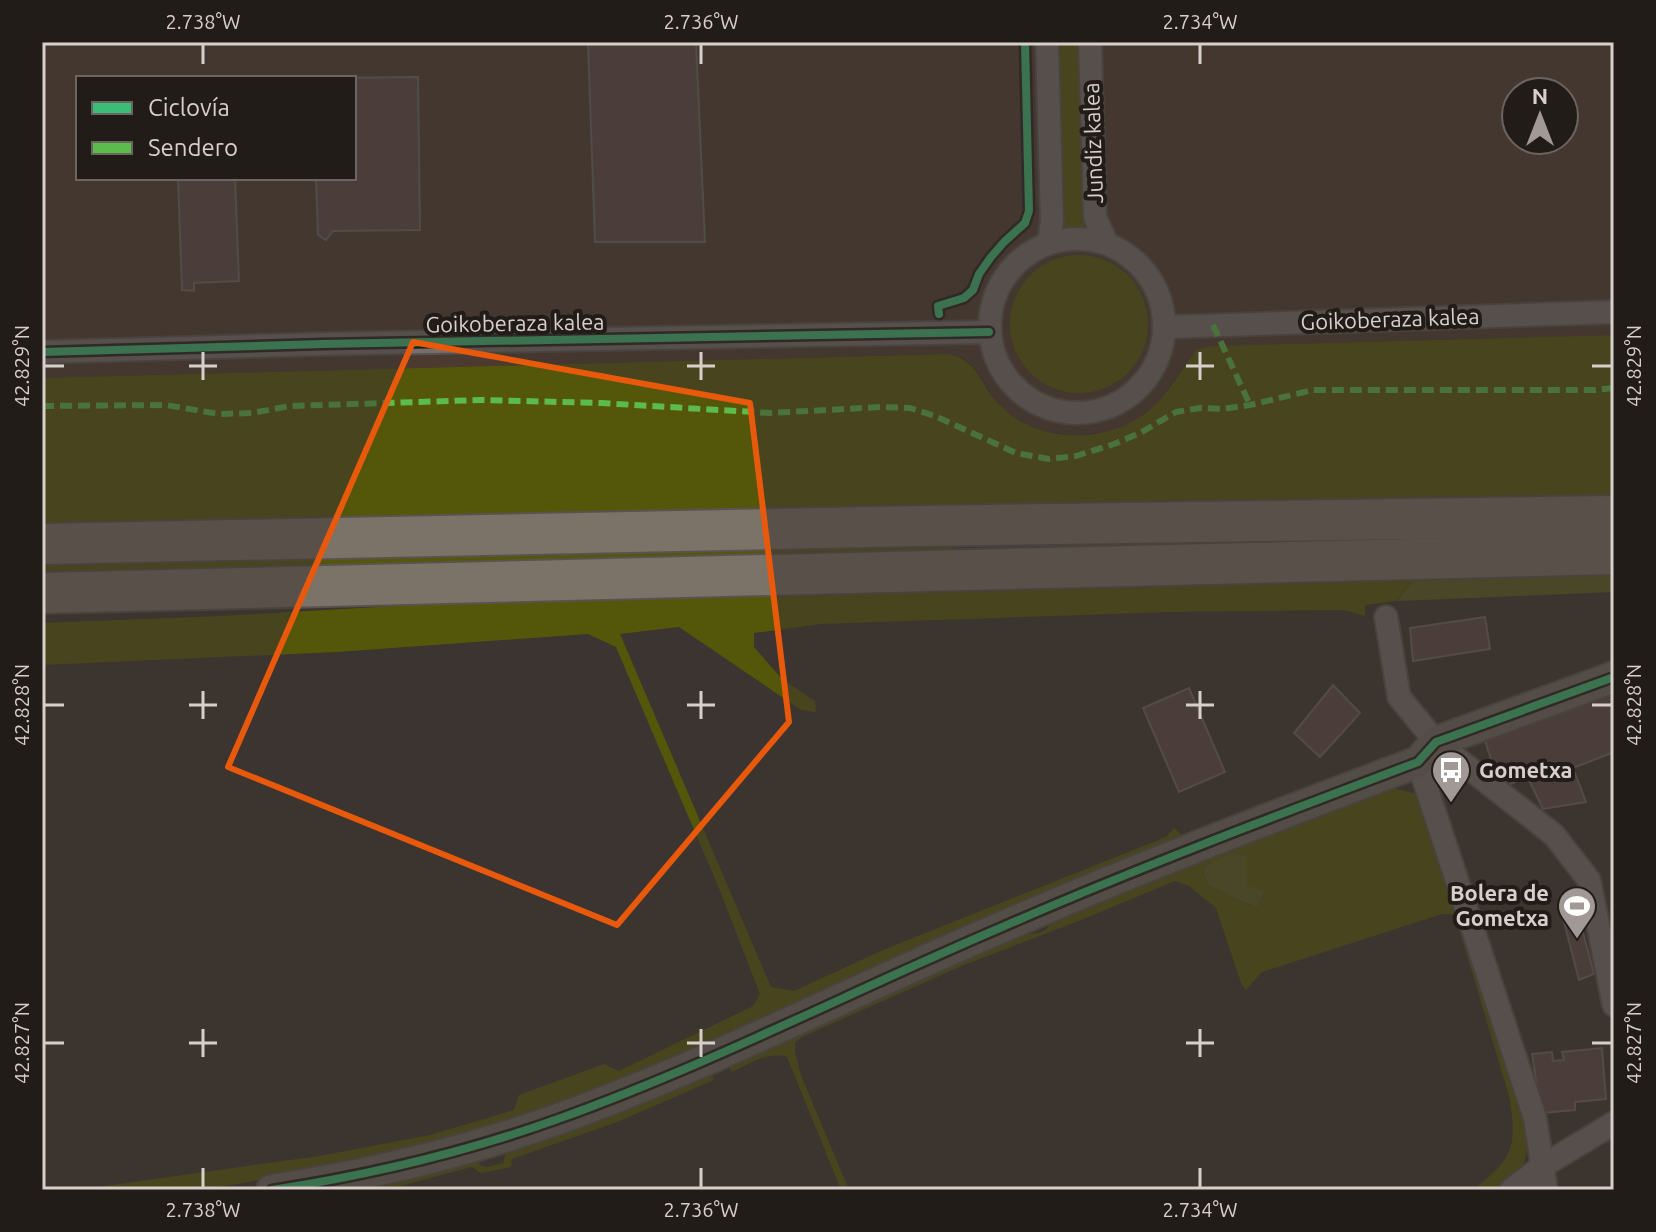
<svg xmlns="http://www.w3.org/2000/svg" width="1656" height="1232" font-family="Ubuntu,sans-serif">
  <rect width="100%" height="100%" fill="#3c3430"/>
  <path fill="#4c3a31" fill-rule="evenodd" d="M 42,42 L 1614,42 L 1614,335 L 1213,346 L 1197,349 L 1156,404 L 1136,420 L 1110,431 L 1074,435 L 1040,430 L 1016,419 L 995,400 L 975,368 L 962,357 L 948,354 L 42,378 ZM 78,78 L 354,78 L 354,178 L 78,178 ZM 1516,92 L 1564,92 L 1564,140 L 1516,140 Z"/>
  <g fill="#545709" fill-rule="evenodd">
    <polygon points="1059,42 1080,42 1084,229 1063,229"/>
    <circle cx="1079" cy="324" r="69"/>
    <path d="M 1614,335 L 1614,498 L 42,525 L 42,378 L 948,354 C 981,361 978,384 999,404 C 1005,409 1011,416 1018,420 C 1060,445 1121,439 1156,404 C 1171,388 1184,367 1197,349 L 1213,346 Z"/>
    <polygon points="953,542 952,556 42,581 42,559"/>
    <polygon points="1414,579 1396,601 1365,605 1365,616 1344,610 1171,612 821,624 754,633 754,647 782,679 815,701 816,712 801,710 679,627 620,634 771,987 794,991 883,950 1166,837 1174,828 1186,839 651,1070 493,1128 332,1167 232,1185 188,1190 76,1190 319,1156 430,1135 514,1110 519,1095 604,1064 619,1071 753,1006 760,994 718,886 616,647 588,634 337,652 42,665 42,623 221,616 467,602"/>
    <path d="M 1385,786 L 1416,794 L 1432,818 L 1527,1130 C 1528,1161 1525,1169 1503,1190 L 1472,1190 C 1513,1160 1518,1146 1509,1096 L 1457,922 L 1452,914 L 1442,914 L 1262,972 L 1246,990 L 1241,983 L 1216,908 L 1189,886 L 1175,881 L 1086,918 L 964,965 L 802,1037 L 795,1043 L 795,1052 L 801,1075 L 849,1190 L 841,1190 L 787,1057 C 768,1051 749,1064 731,1072 L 729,1059 L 1024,928 L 1028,934 C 1036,934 1045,933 1049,926 L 1048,919 ZM 1247,856 L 1247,886 L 1264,893 L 1258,908 C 1240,902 1226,892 1208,885 L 1203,873 L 1206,865 L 1219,861 Z"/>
    <polygon points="710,1070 714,1080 617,1122 512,1159 511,1167 481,1173 472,1167 385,1190 328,1190 477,1160 481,1166 487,1167 503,1163 508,1146"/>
  </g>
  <g fill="#5b5e1f">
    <polygon points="1614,574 1614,592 1397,601 1414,579"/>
    <path d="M 1233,853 L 1247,856 L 1247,885 L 1264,892 L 1258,908 C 1241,902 1225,892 1208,885 L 1203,872 L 1206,865 Z"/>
  </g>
  <g fill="#5d4948" stroke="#6d6664" stroke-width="2">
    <polygon points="588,42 696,42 705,242 595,242"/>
    <polygon points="418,77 420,230 333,231 326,240 318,235 316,178 354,178 354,78 312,78"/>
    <polygon points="178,178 235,178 239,281 194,283 194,291 182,290"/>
    <polygon points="1485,617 1490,649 1413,661 1410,628"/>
    <polygon points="1333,685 1360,713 1320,757 1294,733"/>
    <polygon points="1189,688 1225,772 1179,792 1143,708"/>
    <polygon points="1614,691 1614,752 1573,768 1586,802 1543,809 1527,776 1501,789 1485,741"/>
    <polygon points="1580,896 1585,918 1580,921 1594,974 1579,980 1559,903"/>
    <polygon points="1602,1048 1606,1099 1575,1102 1575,1110 1541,1113 1532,1054 1552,1052 1553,1061 1564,1060 1562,1052"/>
  </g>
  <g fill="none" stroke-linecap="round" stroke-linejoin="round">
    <g stroke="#59534f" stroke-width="26">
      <g id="street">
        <polyline points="1047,42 1052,222 1049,242"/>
        <polyline points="1090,42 1095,217 1106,242"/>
        <circle cx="1077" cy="326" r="87"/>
        <polyline points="1166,327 1614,312"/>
        <polyline points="42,352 322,344 989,332"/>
        <polyline points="1386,617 1399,697 1436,742 1554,835 1589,880 1614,1005"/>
        <polyline points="1418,762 1535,1118 1546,1190"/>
        <polyline points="1511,1190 1541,1167 1614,1123"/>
      </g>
    </g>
    <g stroke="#59534f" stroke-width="34">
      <path id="secondary" d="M 272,1190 C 369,1175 466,1152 558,1119 C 709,1065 852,991 1000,928 C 1137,868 1278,815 1418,762 L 1436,742 L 1614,677"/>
    </g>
    <g stroke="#59534f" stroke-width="44">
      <g id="highway">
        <polyline points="42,544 918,526 1614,516"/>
        <polyline points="42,593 1614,554"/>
      </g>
    </g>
    <use href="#street" stroke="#76706d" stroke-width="22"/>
    <use href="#secondary" stroke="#726a65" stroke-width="30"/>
    <use href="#highway" stroke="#7b7268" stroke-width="40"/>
    <g stroke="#5cbc4b" stroke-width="6" stroke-dasharray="12 6" stroke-linecap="butt">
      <polyline points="1213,325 1250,405"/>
      <polyline points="42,406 166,405 219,414 252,413 290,406 482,400 601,403 770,413 882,407 910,408 935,416 1016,453 1049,459 1076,456 1114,444 1140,433 1176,412 1200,408 1223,409 1250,405 1313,390 1595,390 1614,388"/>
    </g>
    <g stroke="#221c19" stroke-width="13">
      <g id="cycleway">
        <polyline points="939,314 938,306 964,298 973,290 979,274 991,257 1004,242 1025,223 1029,211 1025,42"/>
        <polyline points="42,352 322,344 989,332"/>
        <path d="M 272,1190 C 369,1175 466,1152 558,1119 C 709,1065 852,991 1000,928 C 1137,868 1278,815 1418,762 L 1436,742 L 1614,677"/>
      </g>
    </g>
    <use href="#cycleway" stroke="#3abd76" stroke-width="8"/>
  </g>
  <path d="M0 0H1656V1232H0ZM 413,342 L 750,403 L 789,722 L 617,925 L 228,767 Z" fill="#3c3430" fill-opacity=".55" fill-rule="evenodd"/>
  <path fill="none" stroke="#e8590c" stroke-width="6" stroke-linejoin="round" d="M 413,342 L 750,403 L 789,722 L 617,925 L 228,767 Z"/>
  <path fill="none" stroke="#d8cfcb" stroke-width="3" d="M 203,44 L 203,64M 701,44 L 701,64M 1200,44 L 1200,64M 203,352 L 203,380M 701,352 L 701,380M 1200,352 L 1200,380M 44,366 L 64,366M 189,366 L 217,366M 687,366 L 715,366M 1186,366 L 1214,366M 1592,366 L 1612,366M 203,691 L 203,719M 701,691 L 701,719M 1200,691 L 1200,719M 44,705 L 64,705M 189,705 L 217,705M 687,705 L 715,705M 1186,705 L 1214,705M 1592,705 L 1612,705M 203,1029 L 203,1057M 701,1029 L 701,1057M 1200,1029 L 1200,1057M 44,1043 L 64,1043M 189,1043 L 217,1043M 687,1043 L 715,1043M 1186,1043 L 1214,1043M 1592,1043 L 1612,1043M 203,1168 L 203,1188M 701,1168 L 701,1188M 1200,1168 L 1200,1188"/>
  <defs>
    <g id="bus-pin" transform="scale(2)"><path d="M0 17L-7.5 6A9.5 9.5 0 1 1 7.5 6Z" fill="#a19995" stroke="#221c19"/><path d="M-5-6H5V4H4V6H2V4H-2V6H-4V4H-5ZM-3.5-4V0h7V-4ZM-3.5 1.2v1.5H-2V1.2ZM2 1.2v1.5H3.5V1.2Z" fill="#fff"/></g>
    <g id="stadium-pin" transform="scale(2)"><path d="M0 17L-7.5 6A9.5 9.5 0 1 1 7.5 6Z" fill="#a19995" stroke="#221c19"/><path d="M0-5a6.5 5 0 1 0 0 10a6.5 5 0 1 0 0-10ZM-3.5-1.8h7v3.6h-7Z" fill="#fff"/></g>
  </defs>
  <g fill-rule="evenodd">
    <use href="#bus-pin" x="1451" y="770"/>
    <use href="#stadium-pin" x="1577" y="906"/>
  </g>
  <g text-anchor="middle" stroke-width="8" stroke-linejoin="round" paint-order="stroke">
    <g font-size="22" fill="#d8cfcb" stroke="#221c19">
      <text transform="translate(1093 143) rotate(-92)" y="8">Jundiz kalea</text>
      <text transform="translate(1390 319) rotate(-2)" y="8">Goikoberaza kalea</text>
      <text transform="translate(515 323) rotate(-1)" y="8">Goikoberaza kalea</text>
    </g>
    <g font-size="22" font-weight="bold" fill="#d8cfcb" stroke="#221c19" text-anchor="start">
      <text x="1479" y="778">Gometxa</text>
      <text x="1549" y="901" text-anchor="end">Bolera de<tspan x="1549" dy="25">Gometxa</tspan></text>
    </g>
  </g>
  <rect width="1656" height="1232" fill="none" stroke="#221c19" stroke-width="88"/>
  <rect x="76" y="76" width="280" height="104" fill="#221c19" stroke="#6b6460" stroke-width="2"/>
  <rect x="92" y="102" width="40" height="12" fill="#3abd76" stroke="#6b6460" stroke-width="2"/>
  <text x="148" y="116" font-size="24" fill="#d8cfcb">Ciclovía</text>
  <rect x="92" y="142" width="40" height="12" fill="#5cbc4b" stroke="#6b6460" stroke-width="2"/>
  <text x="148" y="156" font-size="24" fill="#d8cfcb">Sendero</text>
  <g transform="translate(1540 116)"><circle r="38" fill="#221c19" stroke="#6b6460" stroke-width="2"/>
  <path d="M0-6L14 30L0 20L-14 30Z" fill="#a19995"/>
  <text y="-12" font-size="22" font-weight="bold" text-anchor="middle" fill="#d8cfcb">N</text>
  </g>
  <rect x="44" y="44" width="1568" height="1144" fill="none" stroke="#d8cfcb" stroke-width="3"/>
  <g font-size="20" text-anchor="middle" fill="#d8cfcb">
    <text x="203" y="29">2.738°W</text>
    <text x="701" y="29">2.736°W</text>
    <text x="1200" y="29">2.734°W</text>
    <text transform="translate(22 366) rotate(-90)" y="7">42.829°N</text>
    <text transform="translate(1634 366) rotate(-90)" y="7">42.829°N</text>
    <text transform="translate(22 705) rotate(-90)" y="7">42.828°N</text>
    <text transform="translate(1634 705) rotate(-90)" y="7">42.828°N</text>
    <text transform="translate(22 1043) rotate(-90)" y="7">42.827°N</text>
    <text transform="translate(1634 1043) rotate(-90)" y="7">42.827°N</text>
    <text x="203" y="1217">2.738°W</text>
    <text x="701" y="1217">2.736°W</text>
    <text x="1200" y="1217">2.734°W</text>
  </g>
</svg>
